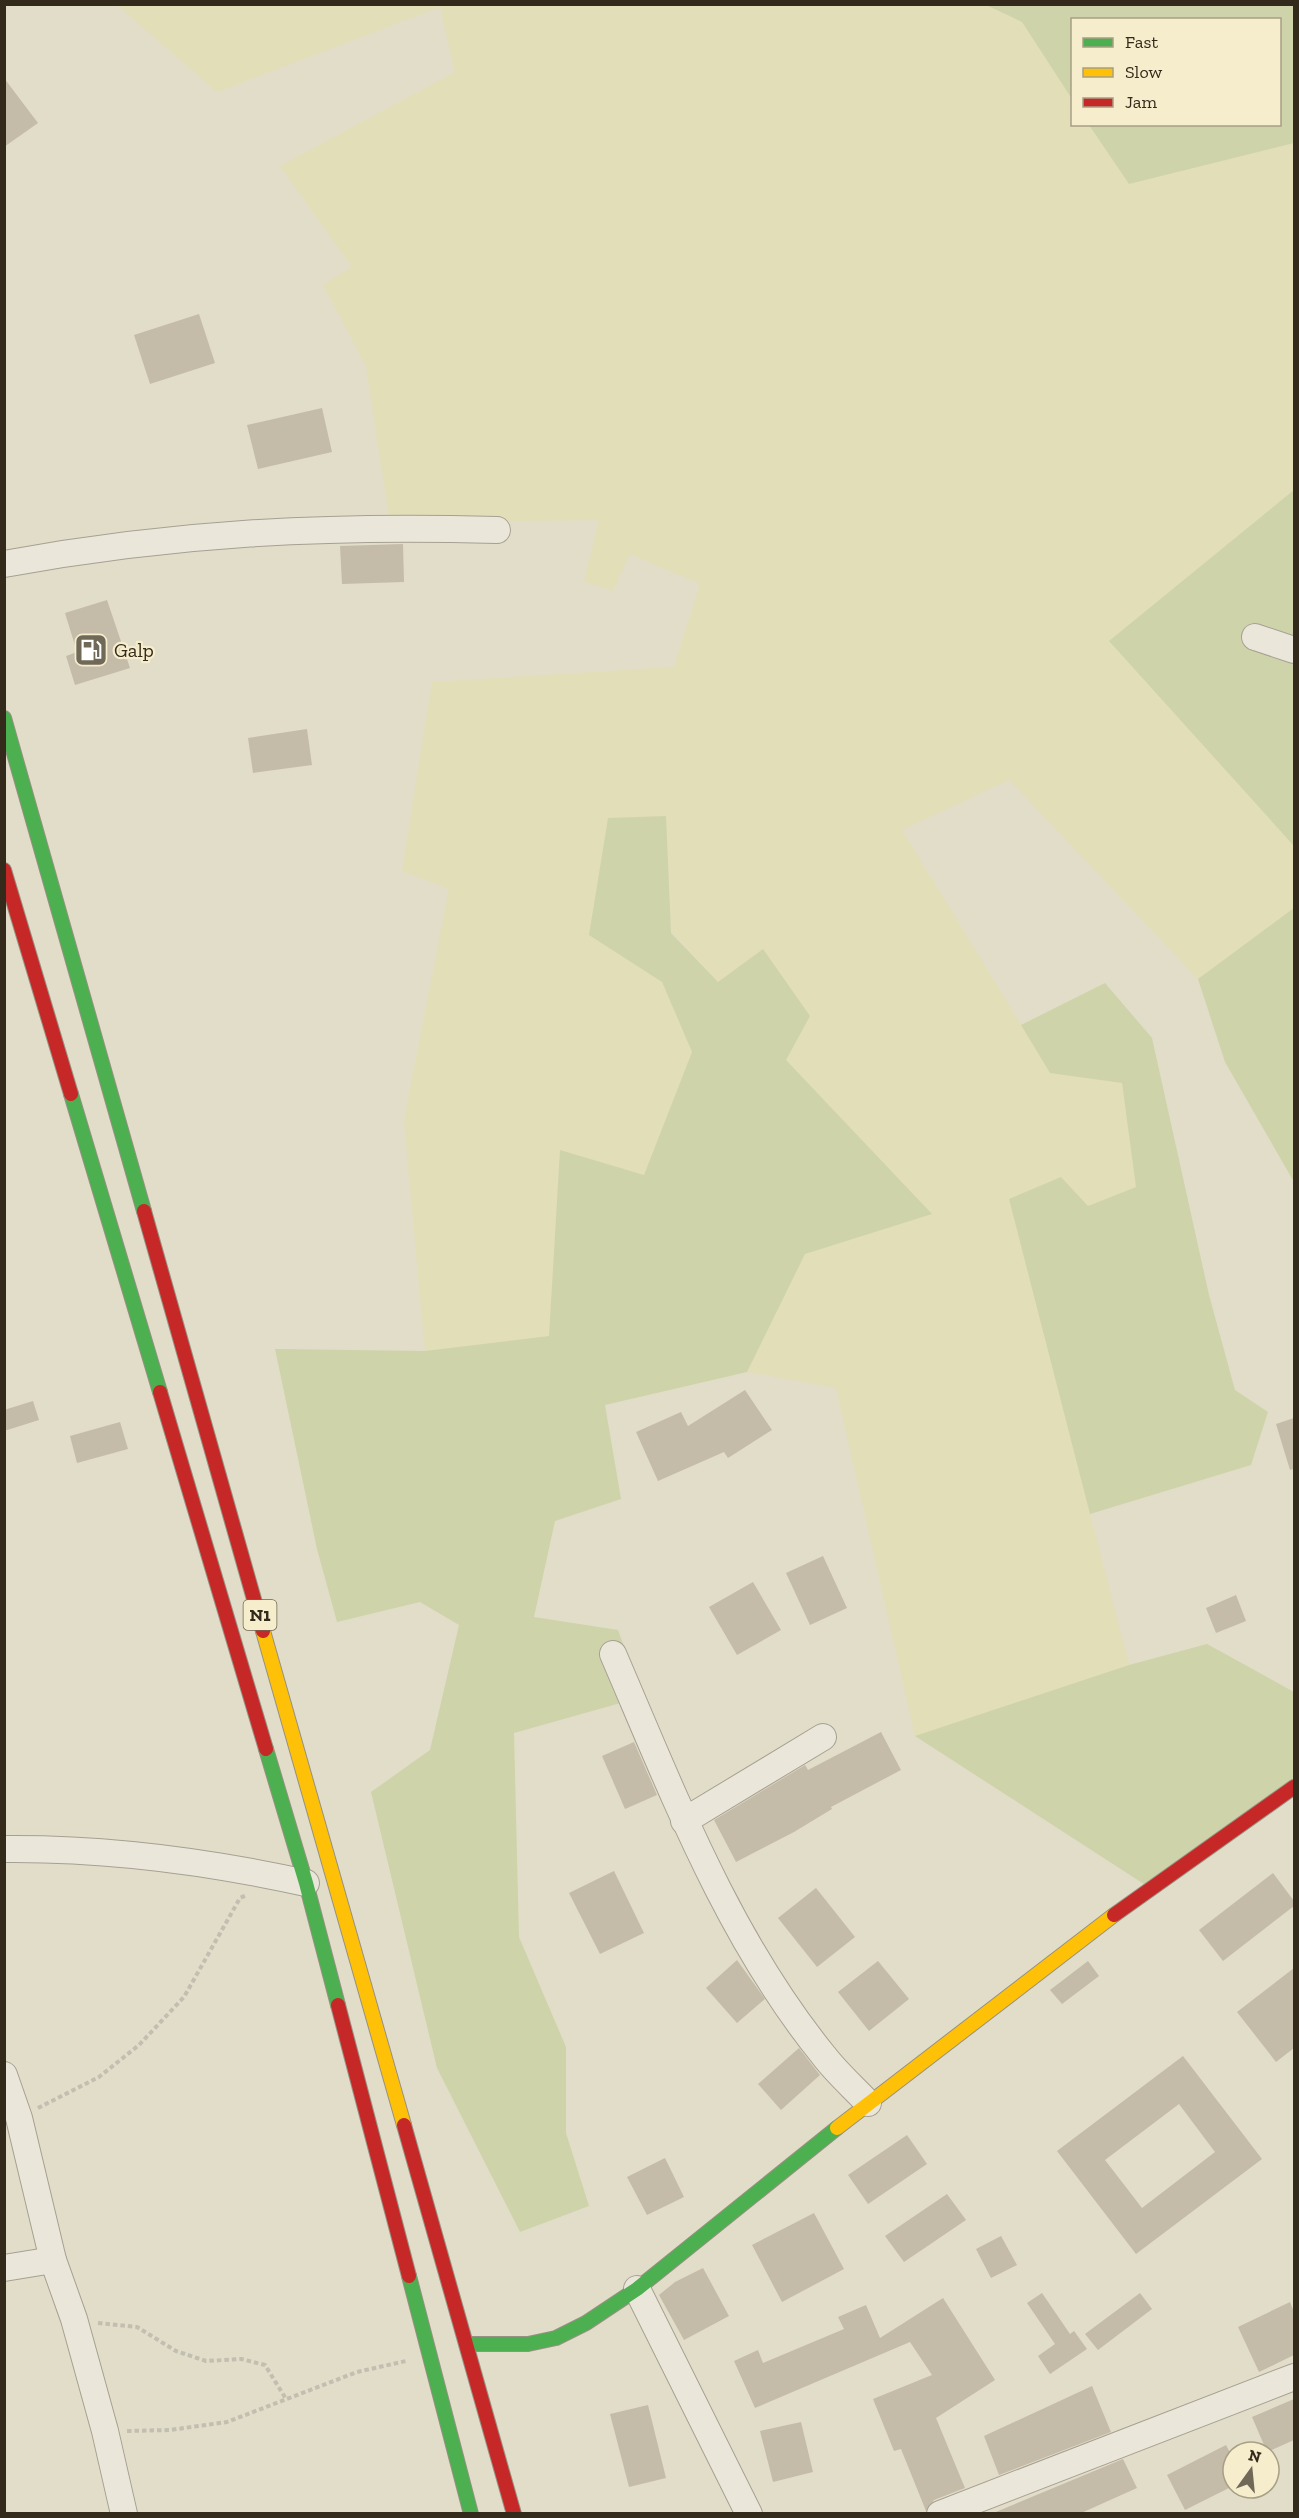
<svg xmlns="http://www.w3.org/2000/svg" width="1299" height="2518" font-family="'Zilla Slab',serif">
  <rect width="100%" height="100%" fill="#e2ddc8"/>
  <polygon fill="#e2deb8" points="117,5 986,5 1022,22 1072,99 1072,124 1089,125 1129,184 1294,143 1294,490 1109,641 1294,846 1294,908 1198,979 1009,780 902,830 1050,1072 1122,1083 1136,1187 1088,1206 1009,1199 1129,1665 915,1736 836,1388 747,1372 805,1254 931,1213 786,1060 763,949 718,982 671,932 666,816 589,934 662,982 692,1052 644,1175 560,1151 549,1336 425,1351 404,1120 449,889 402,871 432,682 674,667 700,584 630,554 613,591 584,581 599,520 390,523 366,366 323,285 352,267 280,166 455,72 440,7 217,92"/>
  <g fill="#ced3aa">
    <polygon points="986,5 1294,5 1294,143 1129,184 1089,125 1280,124 1280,20 1072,20 1072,99 1022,22"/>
    <polygon points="1294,490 1294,846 1109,641"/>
    <polygon points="666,816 671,933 718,982 763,949 810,1016 786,1060 932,1214 805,1254 747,1372 605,1405 621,1499 555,1521 534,1617 618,1630 642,1697 514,1733 519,1937 566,2047 566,2133 589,2206 520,2232 437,2068 371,1792 430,1750 459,1625 420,1602 337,1622 317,1549 275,1349 425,1351 549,1336 560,1150 644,1175 692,1052 662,982 589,935 608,818"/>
    <polygon points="1294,908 1294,1182 1225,1062 1198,979"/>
    <polygon points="1105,983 1152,1038 1209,1295 1235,1390 1268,1412 1251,1465 1090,1514 1009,1199 1061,1177 1088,1206 1136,1187 1122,1083 1050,1073 1021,1025"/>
    <polygon points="1207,1644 1294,1692 1294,1787 1150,1888 915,1736 1129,1665"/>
  </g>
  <g fill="#c5bba9" fill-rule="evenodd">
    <polygon points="4,78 38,123 4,147"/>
    <polygon points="199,314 215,363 150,384 134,335"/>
    <polygon points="322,408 332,452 258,469 247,425"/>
    <polygon points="403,544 404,582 342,584 340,546"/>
    <polygon points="107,600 130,668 75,685 66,656 77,652 65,613"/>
    <polygon points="307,729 312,765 253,773 248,738"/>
    <polygon points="745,1390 772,1430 728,1458 724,1452 658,1481 636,1432 681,1412 688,1426"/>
    <polygon points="33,1401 39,1420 4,1431 4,1410"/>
    <polygon points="1294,1418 1294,1469 1290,1470 1276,1424"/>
    <polygon points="120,1422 128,1449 77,1463 70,1436"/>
    <polygon points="823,1556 847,1608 810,1625 786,1573"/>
    <polygon points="753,1582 781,1630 737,1655 709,1607"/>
    <polygon points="1236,1595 1246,1621 1216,1633 1206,1608"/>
    <polygon points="881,1732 901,1770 831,1807 832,1809 794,1832 736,1862 714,1820 805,1765 808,1770"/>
    <polygon points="634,1742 657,1795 625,1809 602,1756"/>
    <polygon points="614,1871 644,1933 600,1954 569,1893"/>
    <polygon points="1273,1873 1294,1901 1294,1906 1223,1961 1199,1930"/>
    <polygon points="816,1888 855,1937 817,1967 778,1918"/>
    <polygon points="737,1960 765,1999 737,2023 706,1988"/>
    <polygon points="878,1961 909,1999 869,2031 838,1992"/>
    <polygon points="1088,1961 1099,1976 1062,2004 1050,1990"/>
    <polygon points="1294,1968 1294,2048 1276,2062 1237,2012"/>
    <polygon points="799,2048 820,2075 781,2110 758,2084"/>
    <path d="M 1183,2056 L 1262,2159 L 1136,2254 L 1057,2151 ZM 1179,2104 L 1215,2152 L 1142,2208 L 1105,2160 Z"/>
    <polygon points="907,2135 927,2164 868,2204 848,2175"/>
    <polygon points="665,2158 684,2197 647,2215 627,2177"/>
    <polygon points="947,2194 966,2220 904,2262 885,2236"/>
    <polygon points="814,2213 844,2269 782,2302 752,2245"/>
    <polygon points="1001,2236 1017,2265 991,2278 976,2249"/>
    <polygon points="703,2268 729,2316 684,2340 659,2295 675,2282"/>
    <polygon points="1042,2293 1070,2334 1074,2331 1087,2349 1050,2374 1038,2356 1055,2344 1027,2303"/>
    <polygon points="1140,2293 1152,2309 1098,2350 1085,2334"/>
    <polygon points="943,2298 995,2380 936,2418 965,2488 934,2500 926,2511 901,2449 894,2451 873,2399 932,2375 910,2342 755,2408 734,2361 758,2350 763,2363 844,2329 838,2317 866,2305 880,2338"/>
    <polygon points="1290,2302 1294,2312 1294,2355 1259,2372 1238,2327"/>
    <polygon points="1092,2386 1111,2432 999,2475 984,2436"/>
    <polygon points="1294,2399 1294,2440 1267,2452 1252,2417"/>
    <polygon points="648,2405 666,2478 629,2487 610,2414"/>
    <polygon points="801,2422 813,2472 773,2482 760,2431"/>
    <polygon points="1226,2445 1233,2458 1233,2486 1185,2510 1167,2475"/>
    <polygon points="1123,2459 1137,2488 1079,2514 991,2514"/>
  </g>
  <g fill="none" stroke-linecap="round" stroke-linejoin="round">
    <g stroke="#a6a092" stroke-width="28">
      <g id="street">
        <path d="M 4,564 C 172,533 327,525 497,530"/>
        <polyline points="1255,637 1294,650"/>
        <path d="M 613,1654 C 673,1793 728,1938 824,2056 C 837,2073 853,2087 868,2103"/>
        <polyline points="684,1821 823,1737"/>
        <path d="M 4,1849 C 106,1848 206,1861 306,1883"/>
        <polyline points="4,2075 19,2118 53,2260 74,2319 105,2431 124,2514"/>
        <polyline points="4,2268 53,2260"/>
        <polyline points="637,2289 749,2514"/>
        <polyline points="940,2514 1294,2377"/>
      </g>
    </g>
    <g stroke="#969182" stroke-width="16">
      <g id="fast">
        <polyline points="4,718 144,1211"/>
        <polyline points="71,1094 160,1392"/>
        <polyline points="266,1749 306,1883 338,2005"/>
        <polyline points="409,2276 471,2514"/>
        <polyline points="468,2344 528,2344 556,2338 586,2323 637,2289 837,2128"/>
      </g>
    </g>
    <g stroke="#969182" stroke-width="16">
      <g id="slow">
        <polyline points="263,1631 404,2125"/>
        <polyline points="837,2128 1114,1915"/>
      </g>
    </g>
    <g stroke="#969182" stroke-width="16">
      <g id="jam">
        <polyline points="4,870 71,1094"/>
        <polyline points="144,1211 263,1631"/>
        <polyline points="160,1392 266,1749"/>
        <polyline points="1114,1915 1294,1787"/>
        <polyline points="338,2005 409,2276"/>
        <polyline points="404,2125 514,2514"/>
      </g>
    </g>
    <g stroke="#c2beb1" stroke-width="4" stroke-dasharray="4.5 3" stroke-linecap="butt">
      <polyline points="38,2108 99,2077 139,2045 184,1997 240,1898 247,1895"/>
      <polyline points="98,2323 137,2327 176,2351 206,2361 241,2359 265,2365 286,2399"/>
      <polyline points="127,2431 170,2430 227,2422 357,2372 406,2361"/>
    </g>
    <use href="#street" stroke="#eae6da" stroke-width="26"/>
    <use href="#fast" stroke="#4caf50" stroke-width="14"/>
    <use href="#slow" stroke="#ffc107" stroke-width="14"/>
    <use href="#jam" stroke="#c62828" stroke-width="14"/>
  </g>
  <defs>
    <g id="fuel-square" transform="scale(1.725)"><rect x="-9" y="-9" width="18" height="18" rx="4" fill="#716958" stroke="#f5edcc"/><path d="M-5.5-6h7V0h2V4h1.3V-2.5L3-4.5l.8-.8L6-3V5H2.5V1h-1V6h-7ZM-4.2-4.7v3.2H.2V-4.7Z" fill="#fff"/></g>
  </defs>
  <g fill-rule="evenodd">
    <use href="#fuel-square" x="91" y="650"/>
  </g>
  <g text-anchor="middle" stroke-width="4.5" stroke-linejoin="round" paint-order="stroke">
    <rect fill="#f5edcc" stroke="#6e6450" stroke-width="1.5" x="243.5" y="1600" width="33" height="30" rx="4.5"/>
    <g font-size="18" font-weight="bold" fill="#342a1b">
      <text x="260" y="1621">N1</text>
    </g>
    <g font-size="20" fill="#342a1b" stroke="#f5edcc" text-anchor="start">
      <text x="114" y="657">Galp</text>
    </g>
  </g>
  <rect width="1299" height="2518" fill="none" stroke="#342a1b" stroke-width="12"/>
  <rect x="1071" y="18" width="210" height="108" fill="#f5edcc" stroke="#a89f85" stroke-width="1.5"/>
  <rect x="1083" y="38" width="30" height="9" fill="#4caf50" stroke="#a89f85" stroke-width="1.5"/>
  <text x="1125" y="48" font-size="18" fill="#342a1b">Fast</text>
  <rect x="1083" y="68" width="30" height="9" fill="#ffc107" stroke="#a89f85" stroke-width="1.5"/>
  <text x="1125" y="78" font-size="18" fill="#342a1b">Slow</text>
  <rect x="1083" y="98" width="30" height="9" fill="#c62828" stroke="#a89f85" stroke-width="1.5"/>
  <text x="1125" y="108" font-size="18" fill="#342a1b">Jam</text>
  <g transform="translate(1251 2470) rotate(15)"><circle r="28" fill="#f5edcc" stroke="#a89f85" stroke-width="1.5"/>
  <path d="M0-4.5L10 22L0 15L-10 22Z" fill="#716958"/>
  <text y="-9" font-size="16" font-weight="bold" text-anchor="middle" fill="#342a1b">N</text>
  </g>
</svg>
